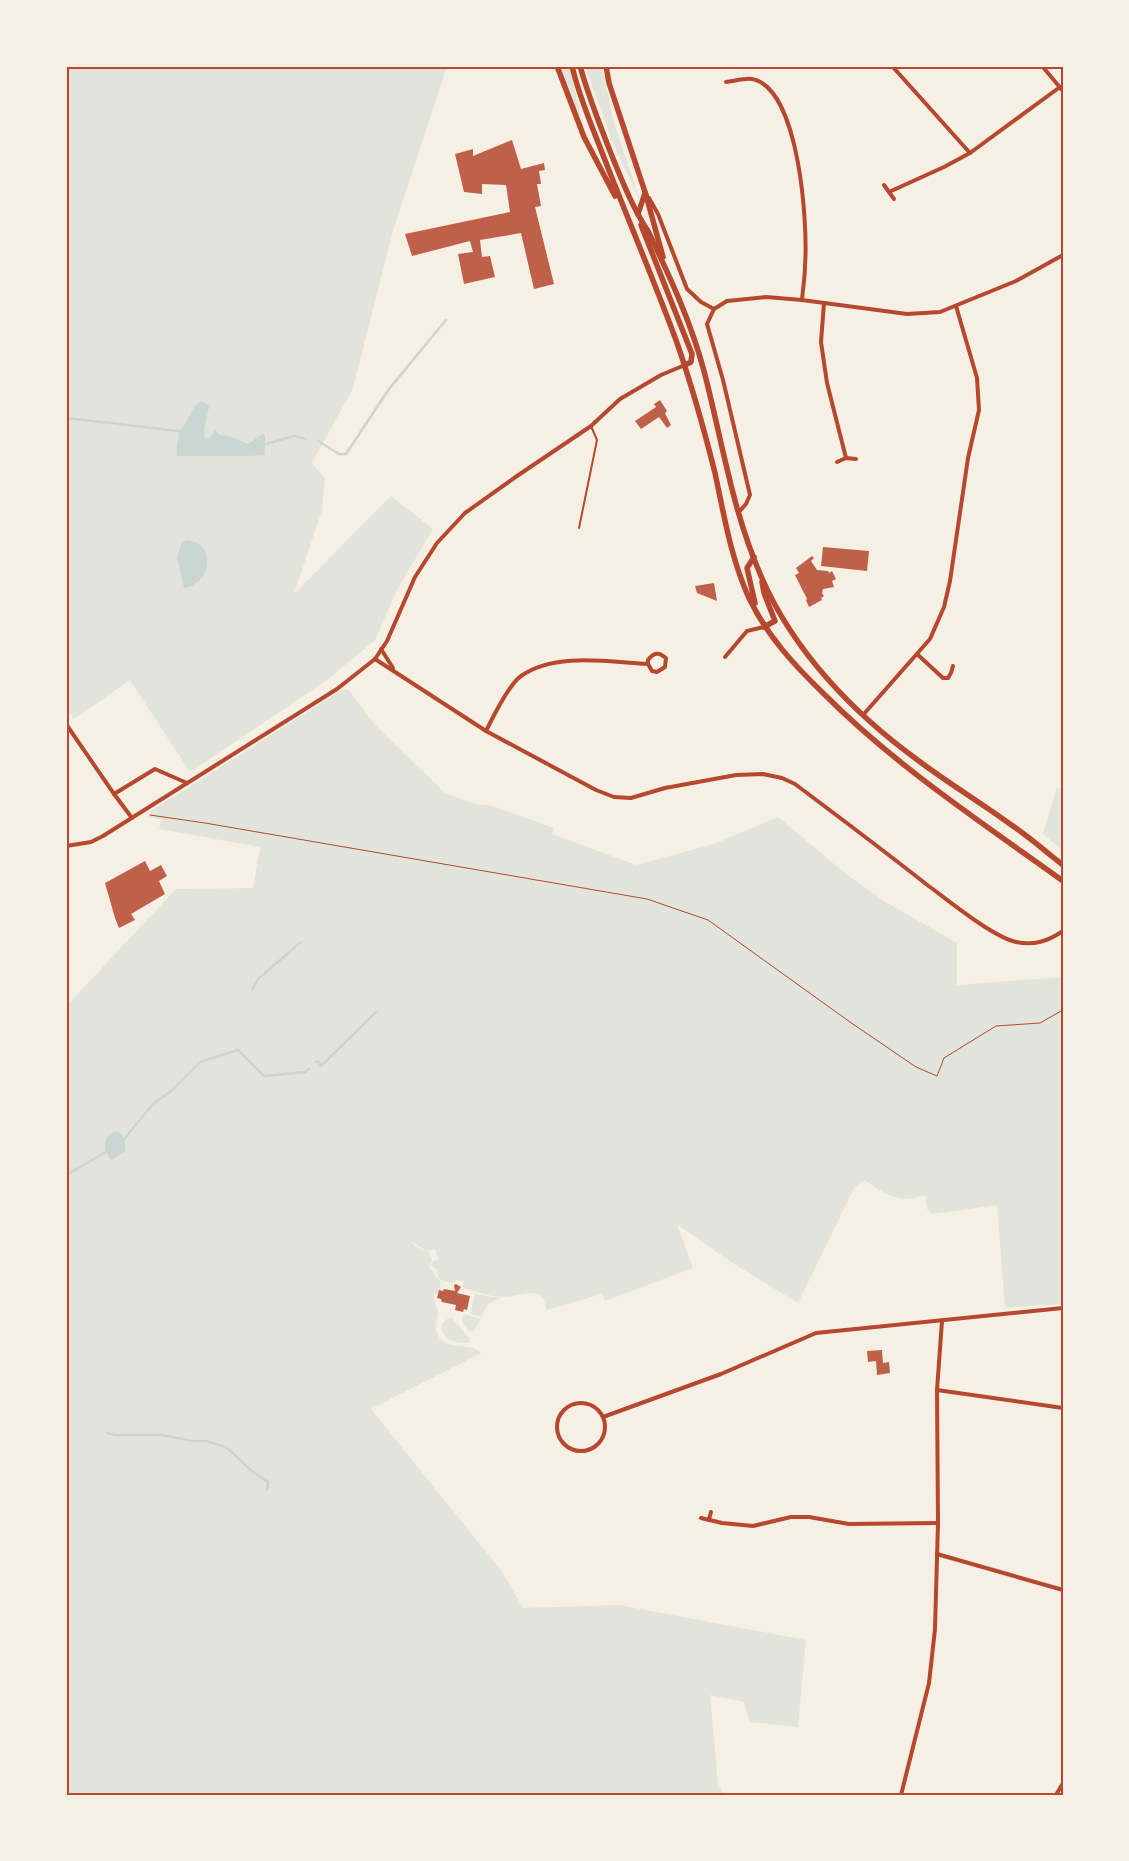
<svg xmlns="http://www.w3.org/2000/svg" width="1129" height="1861" font-family="Ubuntu,sans-serif">
  <rect width="100%" height="100%" fill="#f6efe4"/>
  <g fill="#e2e4dc">
    <polygon points="66,66 447,66 392,234 353,388 312,463 325,478 322,510 294,594 391,496 433,529 397,590 375,640 327,680 190,772 130,680 74,719 66,707"/>
    <polygon points="561,66 569,66 583,126"/>
    <polygon points="585,66 602,66 614,123 640,201 612,141"/>
    <path d="M 348,689 L 375,725 L 445,793 L 474,804 L 493,806 L 554,828 L 552,834 L 636,865 L 714,844 L 778,817 L 846,874 L 884,901 L 957,943 L 957,985 L 1063,977 L 1063,1304 L 1005,1308 L 997,1205 L 933,1214 L 927,1209 L 925,1195 C 898,1205 886,1194 864,1180 L 854,1188 L 798,1303 L 731,1262 L 677,1224 L 693,1268 L 605,1301 L 602,1294 L 547,1310 C 545,1306 545,1299 541,1296 C 530,1289 516,1297 505,1297 C 490,1297 477,1292 463,1288 L 462,1284 L 464,1282 L 455,1279 L 455,1282 L 453,1283 C 444,1281 437,1281 437,1270 L 431,1266 L 432,1262 L 439,1259 L 435,1249 L 426,1251 L 411,1241 L 416,1247 L 429,1252 L 432,1260 L 429,1266 C 431,1269 438,1280 441,1282 L 438,1294 L 434,1294 C 432,1300 437,1305 438,1312 C 438,1318 435,1323 436,1328 C 439,1354 471,1340 481,1353 L 371,1409 L 503,1573 L 523,1608 L 619,1605 L 806,1640 L 798,1727 L 750,1722 L 744,1702 L 710,1695 L 718,1783 L 724,1795 L 66,1795 L 66,1000 L 70,1002 L 176,889 L 253,888 L 260,847 L 159,829 L 161,819 L 149,817 L 151,811 L 342,690 Z"/>
    <polygon points="1057,787 1063,789 1063,850 1043,834"/>
    <polygon points="475,1294 500,1298 488,1304 481,1317 469,1313 471,1312"/>
    <path d="M 464,1314 L 481,1319 L 473,1332 L 469,1331 C 464,1326 460,1320 464,1314 Z"/>
    <path d="M 449,1318 L 452,1318 L 470,1339 L 469,1343 C 464,1343 458,1343 453,1341 C 442,1337 436,1324 449,1318 Z"/>
  </g>
  <g fill="#c9d6d2">
    <path d="M 201,401 L 208,405 L 209,407 L 204,429 L 205,437 L 209,438 L 215,430 L 220,435 L 230,436 L 248,444 L 262,434 L 265,435 L 265,455 L 248,456 L 177,456 C 175,448 179,439 179,431 C 190,422 190,407 201,401 Z"/>
    <path d="M 186,541 C 212,538 217,582 184,588 L 177,557 L 182,543 Z"/>
    <path d="M 115,1131 C 125,1133 126,1143 125,1151 L 111,1160 C 102,1149 102,1138 115,1131 Z"/>
  </g>
  <g fill="none" stroke-linecap="round" stroke-linejoin="round">
    <g stroke="#c9d6d2" stroke-width="2.5">
      <polyline points="66,418 179,431"/>
      <polyline points="318,441 339,454 346,454 389,389 446,320"/>
      <polyline points="266,444 294,436 306,439"/>
      <polyline points="252,990 258,979 301,942"/>
      <polyline points="316,1062 318,1061 321,1066 376,1012"/>
      <polyline points="124,1139 153,1104 171,1091 200,1062 238,1050 264,1076 305,1072 309,1069"/>
      <polyline points="66,1175 106,1152"/>
      <polyline points="108,1433 115,1435 162,1435 192,1441 206,1441 226,1447 253,1472 268,1482 267,1490"/>
    </g>
  </g>
  <g fill="#bf614a">
    <polygon points="512,140 521,169 544,163 545,170 539,171 541,184 537,184 541,206 535,207 554,284 534,289 521,233 480,240 482,257 490,256 495,277 464,284 458,254 473,252 470,241 412,256 405,234 510,212 506,185 482,184 482,194 464,192 455,154 473,149 473,156"/>
    <polygon points="660,400 667,411 665,413 671,425 667,428 659,417 641,429 635,421 656,407 654,404"/>
    <polygon points="823,547 869,551 867,571 821,566"/>
    <polygon points="812,556 814,558 811,561 817,570 828,571 829,573 832,571 836,579 832,581 834,587 823,589 822,593 824,596 821,598 822,600 809,607 806,600 807,599 795,575 799,573 796,568"/>
    <polygon points="714,583 717,601 697,593 695,586"/>
    <polygon points="145,861 150,871 161,865 167,876 159,881 165,894 131,914 135,920 119,928 115,918 105,883"/>
    <polygon points="456,1284 461,1287 457,1293 470,1296 467,1310 464,1309 463,1312 455,1310 456,1305 442,1302 441,1299 437,1298 439,1290 443,1291 444,1289 455,1291 454,1285"/>
    <polygon points="882,1350 883,1363 889,1362 890,1373 877,1375 876,1361 868,1362 867,1351"/>
  </g>
  <g fill="none" stroke-linecap="round" stroke-linejoin="round">
    <polyline stroke="#b5482f" stroke-width="1" points="150,815 205,823 647,899 708,920 850,1022 916,1067 937,1076 944,1058 996,1026 1040,1023 1063,1010"/>
    <polyline stroke="#b5482f" stroke-width="2" points="579,528 597,440 591,426"/>
    <g stroke="#b5482f" stroke-width="4">
      <polyline points="892,66 970,153"/>
      <polyline points="1042,66 1063,91"/>
      <path d="M 726,82 C 734,81 745,78 752,79 C 800,88 808,227 805,265 C 805,277 803,288 802,300"/>
      <polyline points="884,185 894,199"/>
      <polyline points="889,192 944,167 970,153 1060,87"/>
      <polyline points="649,198 658,214 687,289 701,302 714,309"/>
      <polyline points="824,303 821,342 827,383 846,458"/>
      <polyline points="837,462 846,458 856,459"/>
      <polyline points="738,513 746,504 750,495 723,380 707,324 714,309 727,301 766,297 802,300 907,314 940,312 1016,281 1063,255"/>
      <polyline points="381,649 393,668"/>
      <polyline points="917,654 943,678 948,678 951,673 953,666"/>
      <polyline points="725,657 747,631 764,627"/>
      <path d="M 375,659 L 486,731 L 596,790 L 614,797 L 631,798 L 665,788 L 736,775 L 763,774 L 782,778 L 795,784 C 839,817 883,850 926,884 C 948,900 991,936 1016,942 C 1034,946 1048,941 1063,931"/>
      <polyline points="863,715 930,639 944,607 950,581 968,458 979,410 977,378 956,306"/>
      <polyline points="66,724 114,794 132,818"/>
      <path d="M 486,731 C 493,717 509,684 521,676 C 555,652 609,662 648,664 L 652,671 L 657,672 L 665,667 L 666,658 C 659,652 654,652 648,660 L 648,664"/>
      <polyline points="114,794 155,769 187,783"/>
      <polyline points="66,846 91,842 103,836 337,689 375,659 387,641 415,577 437,543 465,513 517,476 591,426 620,399 661,375 685,365"/>
      <polyline points="937,1390 1063,1408"/>
      <circle cx="581" cy="1427" r="24"/>
      <polyline points="603,1417 721,1374 816,1333 1063,1308"/>
      <polyline points="701,1518 722,1523 753,1526 791,1517 809,1517 849,1524 938,1523"/>
      <polyline points="709,1519 711,1512"/>
      <polyline points="937,1554 1063,1590"/>
      <polyline points="901,1795 929,1683 935,1629 938,1523 937,1390 942,1321"/>
      <polyline points="1056,1795 1063,1783"/>
    </g>
    <g stroke="#b5482f" stroke-width="5.5">
      <polyline points="557,66 584,137 615,196"/>
      <path d="M 572,66 C 579,97 592,126 603,155 C 627,217 653,278 676,340 C 691,383 704,429 715,473 C 724,515 731,559 749,598 C 767,636 795,666 825,695 C 896,766 981,822 1063,881"/>
      <path d="M 580,66 C 588,95 599,123 610,151 C 621,178 632,207 648,231 C 670,277 691,322 704,371 C 722,440 732,510 761,576 C 793,651 854,714 919,761 C 948,783 980,802 1010,824 C 1028,836 1045,851 1063,865"/>
      <polyline points="606,66 609,83 646,195 663,257"/>
      <polyline points="638,214 645,193"/>
      <polyline points="641,225 692,354 691,362 685,365"/>
      <polyline points="754,557 747,568 755,603"/>
      <polyline points="762,582 764,593 775,621 764,627"/>
    </g>
  </g>
  <rect width="1129" height="1861" fill="none" stroke="#f6efe4" stroke-width="135"/>
  <rect x="68" y="68" width="994" height="1726" fill="none" stroke="#b5482f" stroke-width="2"/>
</svg>
